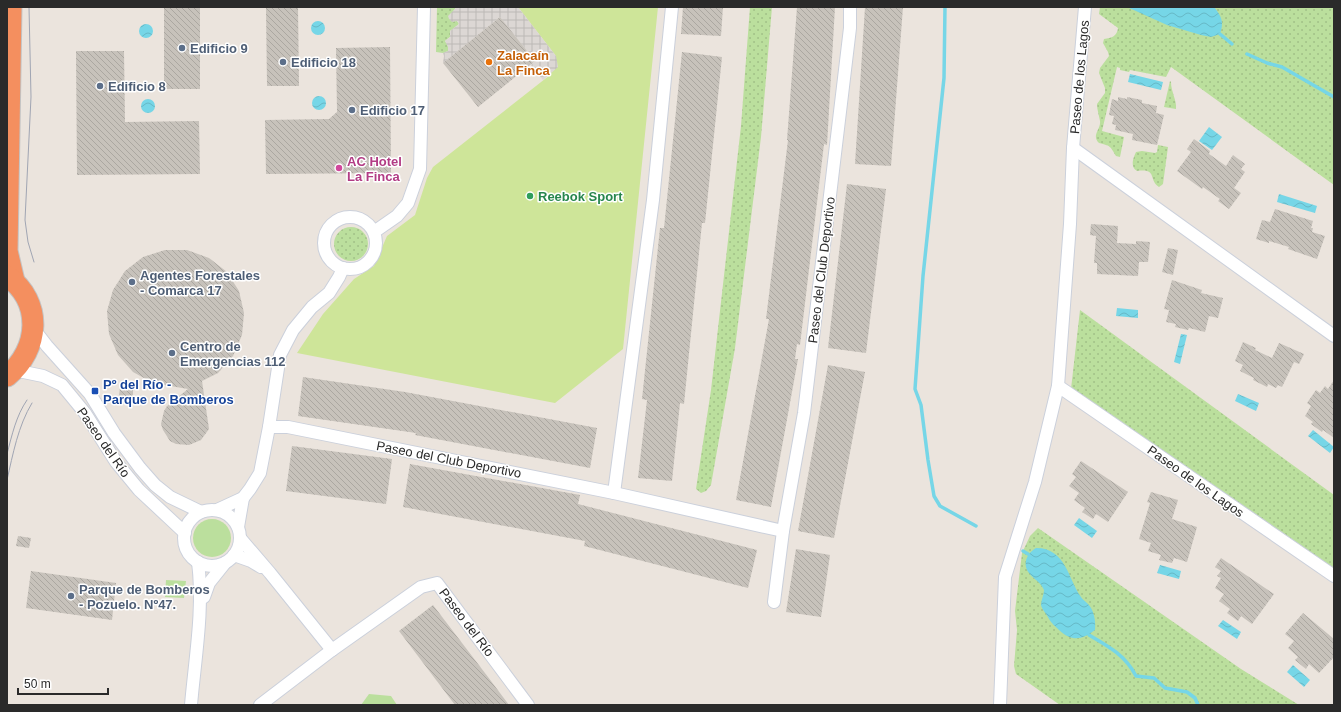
<svg xmlns="http://www.w3.org/2000/svg" width="1341" height="712" font-family="Arial,sans-serif">
  <defs>
    <pattern id="grass-dots" width="8" height="8" patternUnits="userSpaceOnUse"><rect width="8" height="8" fill="#bbdf9d"/><path d="M2 2h.1M6 6h.1" fill="none" stroke="#a1c087" stroke-width="1.8" stroke-linecap="round"/></pattern>
    <pattern id="plaza-grid" width="8" height="8" patternUnits="userSpaceOnUse"><rect width="8" height="8" fill="#dcd7d4"/><path d="M0 4h8M4 0v8" fill="none" stroke="#bdb9b6"/></pattern>
    <pattern id="water-waves" width="16" height="10" patternUnits="userSpaceOnUse"><rect width="16" height="10" fill="#76d6e7"/><path d="M0 5q4-4 8 0t8 0" fill="none" stroke="#66b8c6"/></pattern>
    <pattern id="building-back-hatch" width="6" height="6" patternUnits="userSpaceOnUse"><rect width="6" height="6" fill="#c7c2bb"/><path d="M-1 5l2 2M0 0l6 6M5-1l2 2" fill="none" stroke="#aba7a1"/></pattern>
  </defs>
  <rect width="100%" height="100%" fill="#ebe4dd"/>
  <g fill="url(#grass-dots)">
    <polygon points="437,7 456,7 455,9 449,16 457,21 459,24 450,31 450,37 445,41 448,45 448,51 443,53 436,52"/>
    <polygon points="750,7 772,7 761,137 735,348 711,485 706,491 701,493 696,489 711,390 741,126"/>
    <path d="M 1100,7 L 1334,7 L 1334,185 L 1171,67 L 1166,77 L 1130,70 L 1129,72 L 1120,70 L 1120,68 L 1117,67 L 1102,131 L 1124,137 L 1120,157 L 1116,156 C 1110,146 1111,146 1099,143 C 1091,135 1101,130 1100,121 C 1099,115 1097,110 1097,104 L 1105,93 L 1105,88 L 1099,73 L 1100,68 L 1109,56 L 1108,52 L 1103,43 L 1104,39 C 1112,38 1117,36 1118,28 L 1099,14 Z"/>
    <path d="M 1170,81 L 1171,82 C 1171,92 1177,100 1176,109 L 1164,107 Z"/>
    <path d="M 1158,145 L 1168,147 L 1163,184 L 1159,187 C 1148,180 1158,168 1137,171 C 1130,167 1133,158 1136,152 L 1142,151 L 1155,153 L 1157,152 Z"/>
    <circle cx="351" cy="244" r="17"/>
    <polygon points="1080,310 1334,495 1334,573 1071,389"/>
    <polygon points="1038,528 1241,669 1299,705 1060,705 1016,674 1014,666 1017,630 1015,611 1022,553 1030,536"/>
  </g>
  <g fill="#bbdf9d">
    <circle cx="212" cy="538" r="19"/>
    <polygon points="166,580 186,581 184,598 165,597"/>
    <polygon points="369,694 391,696 397,705 361,705"/>
  </g>
  <polygon fill="#cee599" points="518,7 658,7 623,349 555,403 297,353 323,314 354,279 374,266 387,236 415,215 427,178 433,167 550,75 556,56"/>
  <polygon fill="url(#plaza-grid)" points="456,7 512,8 518,7 556,56 558,67 543,80 531,65 535,61 500,17 443,63 444,56 443,53 448,51 448,47 445,41 450,37 450,31 459,24 457,21 452,22 449,19 448,16 455,9"/>
  <g fill="url(#water-waves)">
    <path d="M 1127,7 L 1214,7 C 1222,17 1224,22 1220,34 L 1211,37 L 1201,35 L 1167,25 Z"/>
    <circle cx="318" cy="28" r="7"/>
    <circle cx="146" cy="31" r="7"/>
    <polygon points="1130,74 1163,82 1161,90 1128,82"/>
    <circle cx="319" cy="103" r="7"/>
    <circle cx="148" cy="106" r="7"/>
    <polygon points="1209,127 1222,137 1212,150 1199,141"/>
    <polygon points="1279,194 1317,206 1315,213 1277,202"/>
    <polygon points="1117,308 1138,310 1138,318 1116,316"/>
    <polygon points="1181,334 1187,335 1180,364 1174,362"/>
    <polygon points="1238,394 1259,403 1256,411 1235,401"/>
    <polygon points="1313,430 1334,447 1330,453 1308,436"/>
    <polygon points="1079,518 1097,531 1092,538 1074,525"/>
    <path d="M 1036,548 C 1066,548 1068,579 1081,597 C 1083,600 1085,601 1088,604 C 1094,610 1096,621 1095,630 C 1082,640 1072,642 1059,630 C 1055,626 1052,624 1049,619 C 1047,614 1042,610 1041,605 C 1041,600 1044,595 1044,590 C 1040,581 1034,580 1029,573 C 1022,564 1027,553 1036,548 Z"/>
    <polygon points="1160,565 1181,571 1179,579 1157,573"/>
    <polygon points="1223,620 1241,632 1237,639 1218,626"/>
    <polygon points="1293,665 1310,680 1304,687 1287,672"/>
  </g>
  <g fill="none" stroke-linecap="round" stroke-linejoin="round">
    <g stroke="#76d6e7" stroke-width="3.5">
      <polyline points="945,7 944,78 923,276 915,389 921,405 928,460 934,496 940,506 976,526"/>
      <polyline points="1220,34 1232,44"/>
      <polyline points="1247,54 1267,63 1282,67 1334,97"/>
      <polyline points="1023,551 1028,554"/>
      <path d="M 1089,635 C 1108,646 1125,655 1136,676 L 1154,678 L 1165,688 L 1187,692 L 1195,698 L 1198,705"/>
    </g>
  </g>
  <g fill="url(#building-back-hatch)">
    <rect x="164" y="7" width="36" height="82"/>
    <polygon points="266,7 298,7 299,86 267,86"/>
    <polygon points="683,7 723,7 721,36 681,34"/>
    <polygon points="797,7 835,7 827,145 824,144 800,345 797,344 795,359 798,359 771,507 736,500 769,319 766,319 788,140 787,140"/>
    <polygon points="865,7 903,7 891,166 855,164"/>
    <polygon points="500,17 535,61 478,107 443,63"/>
    <polygon points="390,47 391,173 266,174 265,120 329,119 337,112 336,48"/>
    <polygon points="76,51 124,51 125,122 199,121 200,174 77,175"/>
    <polygon points="682,52 722,57 705,223 702,223 684,404 680,403 672,481 638,478 647,400 642,399 660,228 664,228"/>
    <polygon points="1118,97 1127,99 1127,97 1142,100 1142,103 1157,106 1156,113 1164,115 1157,145 1132,140 1133,134 1115,130 1116,125 1112,124 1114,116 1109,115 1112,99 1118,101"/>
    <polygon points="1194,139 1210,151 1209,154 1226,166 1233,155 1245,164 1241,169 1245,172 1234,188 1241,193 1229,209 1218,201 1220,199 1203,187 1202,189 1177,171 1191,152 1187,149"/>
    <polygon points="847,184 886,189 866,353 828,348"/>
    <polygon points="1275,209 1313,221 1311,228 1313,228 1312,232 1325,236 1317,259 1288,249 1289,247 1269,241 1269,243 1256,239 1262,220 1270,222"/>
    <polygon points="1091,224 1118,226 1117,243 1136,244 1136,241 1150,242 1148,262 1139,262 1138,276 1097,274 1097,263 1094,263 1096,236 1090,235"/>
    <polygon points="1168,248 1178,250 1173,275 1162,272"/>
    <polygon points="165,250 187,250 209,258 227,272 239,291 244,313 242,335 233,356 218,373 202,381 209,429 201,440 189,445 176,444 170,441 163,430 161,424 164,411 167,406 188,389 153,383 133,372 118,355 109,334 107,311 113,290 125,271 143,257"/>
    <polygon points="1172,280 1202,290 1201,293 1223,298 1218,318 1209,316 1205,332 1189,328 1188,330 1175,327 1176,324 1166,322 1169,310 1164,309"/>
    <polygon points="1243,342 1256,348 1255,350 1272,358 1279,343 1304,354 1299,364 1294,362 1282,387 1278,385 1276,388 1268,384 1267,387 1253,380 1254,378 1240,371 1243,365 1235,361"/>
    <polygon points="828,365 865,372 834,538 798,531"/>
    <polygon points="303,377 405,392 597,428 590,468 415,435 416,433 298,416"/>
    <polygon points="1334,380 1334,438 1323,430 1322,432 1311,424 1313,422 1305,416 1311,406 1307,403 1316,390 1320,393 1325,386 1328,389"/>
    <polygon points="133,381 133,395 128,399 121,397 119,395 120,388 122,385"/>
    <polygon points="292,446 392,459 386,504 286,491"/>
    <polygon points="1081,461 1128,492 1108,522 1096,514 1093,519 1082,512 1085,508 1074,500 1079,493 1069,486 1076,477 1072,474"/>
    <polygon points="410,464 580,495 578,504 757,550 748,588 584,546 585,541 403,507"/>
    <polygon points="1151,492 1178,500 1172,519 1197,527 1187,562 1174,558 1172,563 1159,560 1161,555 1148,551 1151,543 1139,539 1150,503 1147,502"/>
    <polygon points="18,536 31,538 29,548 16,546"/>
    <polygon points="796,549 830,555 821,617 786,612"/>
    <polygon points="1221,558 1274,594 1252,624 1241,616 1238,621 1227,613 1230,609 1219,601 1224,594 1215,588 1221,578 1217,576 1221,571 1215,567"/>
    <polygon points="31,571 116,583 112,620 26,608"/>
    <polygon points="433,605 488,677 509,705 455,705 399,631"/>
    <polygon points="1303,613 1334,639 1334,657 1319,673 1309,664 1306,669 1295,660 1298,657 1288,648 1294,641 1285,634"/>
  </g>
  <g fill="none" stroke-linecap="round" stroke-linejoin="round">
    <g stroke="#cbd0db" stroke-width="14">
      <g id="street">
        <polyline points="1073,148 1334,336"/>
        <circle cx="350" cy="243" r="26"/>
        <polyline points="374,232 397,216 408,203 420,169 424,7"/>
        <polyline points="33,328 47,346 90,394 114,433 140,468 155,485 170,497 201,512"/>
        <polyline points="14,370 43,376 62,385 85,413 116,462 139,490 185,533"/>
        <polyline points="1058,386 1334,576"/>
        <polyline points="269,427 288,427 614,493 783,531"/>
        <polyline points="614,493 653,200 672,7"/>
        <polyline points="217,510 243,498 250,489 260,473 269,427 280,355 293,330 312,307 329,293 339,277 343,268"/>
        <circle cx="212" cy="538" r="28"/>
        <polyline points="238,527 243,498"/>
        <polyline points="240,538 270,573 332,650"/>
        <polyline points="234,555 251,561 261,567"/>
        <polyline points="204,597 209,583 225,563"/>
        <polyline points="774,602 783,531 804,413 850,28 850,7"/>
        <path d="M 191,705 C 195,658 204,609 198,562"/>
        <polyline points="260,705 332,650 421,587 437,583 528,705"/>
        <polyline points="1000,705 1005,577 1035,482 1058,386 1070,224 1073,148 1085,7"/>
      </g>
    </g>
    <g stroke="#c3c3c3" stroke-width="23">
      <g id="highway">
        <polyline points="11,7 7,251 14,281"/>
        <path d="M 7,276 C 43,302 40,349 7,376"/>
      </g>
    </g>
    <use href="#street" stroke="#fff" stroke-width="12"/>
    <use href="#highway" stroke="#f48f5f" stroke-width="21"/>
    <g stroke="#a0a5b3" stroke-width="1">
      <polyline points="29,7 31,97 25,220 28,242 34,262"/>
      <path d="M 7,454 C 12,435 16,416 27,400"/>
      <path d="M 7,480 C 13,454 18,426 32,403"/>
    </g>
  </g>
  <g fill="#5c6f8a" stroke="#fff" stroke-width="1.5">
    <circle cx="182" cy="48" r="4"/>
    <circle cx="283" cy="62" r="4"/>
    <circle cx="100" cy="86" r="4"/>
    <circle cx="352" cy="110" r="4"/>
    <circle cx="132" cy="282" r="4"/>
    <circle cx="172" cy="353" r="4"/>
    <circle cx="71" cy="596" r="4"/>
  </g>
  <circle fill="#e8710a" stroke="#fff" stroke-width="1.5" cx="489" cy="62" r="4"/>
  <circle fill="#d1479c" stroke="#fff" stroke-width="1.5" cx="339" cy="168" r="4"/>
  <circle fill="#2e9e5b" stroke="#fff" stroke-width="1.5" cx="530" cy="196" r="4"/>
  <rect fill="#1a4fb4" stroke="#fff" stroke-width="1.5" x="91" y="387" width="8" height="8" rx="2"/>
  <g text-anchor="middle" stroke-width="3" stroke-linejoin="round" paint-order="stroke">
    <g font-size="13" font-weight="bold" fill="#4e5e75" stroke="#fff" text-anchor="start">
      <text x="190" y="53">Edificio 9</text>
      <text x="291" y="67">Edificio 18</text>
      <text x="108" y="91">Edificio 8</text>
      <text x="360" y="115">Edificio 17</text>
      <text x="140" y="280">Agentes Forestales<tspan x="140" dy="15">- Comarca 17</tspan></text>
      <text x="180" y="351">Centro de<tspan x="180" dy="15">Emergencias 112</tspan></text>
      <text x="79" y="594">Parque de Bomberos<tspan x="79" dy="15">- Pozuelo. Nº47.</tspan></text>
    </g>
    <g font-size="13" font-weight="bold" fill="#c56008" stroke="#fff" text-anchor="start">
      <text x="497" y="60">Zalacaín<tspan x="497" dy="15">La Finca</tspan></text>
    </g>
    <g font-size="13" fill="#2a2a2a" stroke="#fff">
      <text transform="translate(1079 77) rotate(-85)" y="5">Paseo de los Lagos</text>
      <text transform="translate(821 270) rotate(-83)" y="5">Paseo del Club Deportivo</text>
      <text transform="translate(104 442) rotate(55)" y="5">Paseo del Río</text>
      <text transform="translate(449 459) rotate(11)" y="5">Paseo del Club Deportivo</text>
      <text transform="translate(1196 481) rotate(35)" y="5">Paseo de los Lagos</text>
      <text transform="translate(467 622) rotate(53)" y="5">Paseo del Río</text>
    </g>
    <g font-size="13" font-weight="bold" fill="#b23c85" stroke="#fff" text-anchor="start">
      <text x="347" y="166">AC Hotel<tspan x="347" dy="15">La Finca</tspan></text>
    </g>
    <g font-size="13" font-weight="bold" fill="#27864d" stroke="#fff" text-anchor="start">
      <text x="538" y="201">Reebok Sport</text>
    </g>
    <g font-size="13" font-weight="bold" fill="#164399" stroke="#fff" text-anchor="start">
      <text x="103" y="389">Pº del Río -<tspan x="103" dy="15">Parque de Bomberos</tspan></text>
    </g>
  </g>
  <rect width="1341" height="712" fill="none" stroke="#2a2a2a" stroke-width="16"/>
  <path d="M18 688v6h90v-6" fill="none" stroke="#2a2a2a" stroke-width="2"/>
  <text x="24" y="688" font-size="12" fill="#2a2a2a" stroke="#ffffff" stroke-width="3" paint-order="stroke">50 m</text>
</svg>
